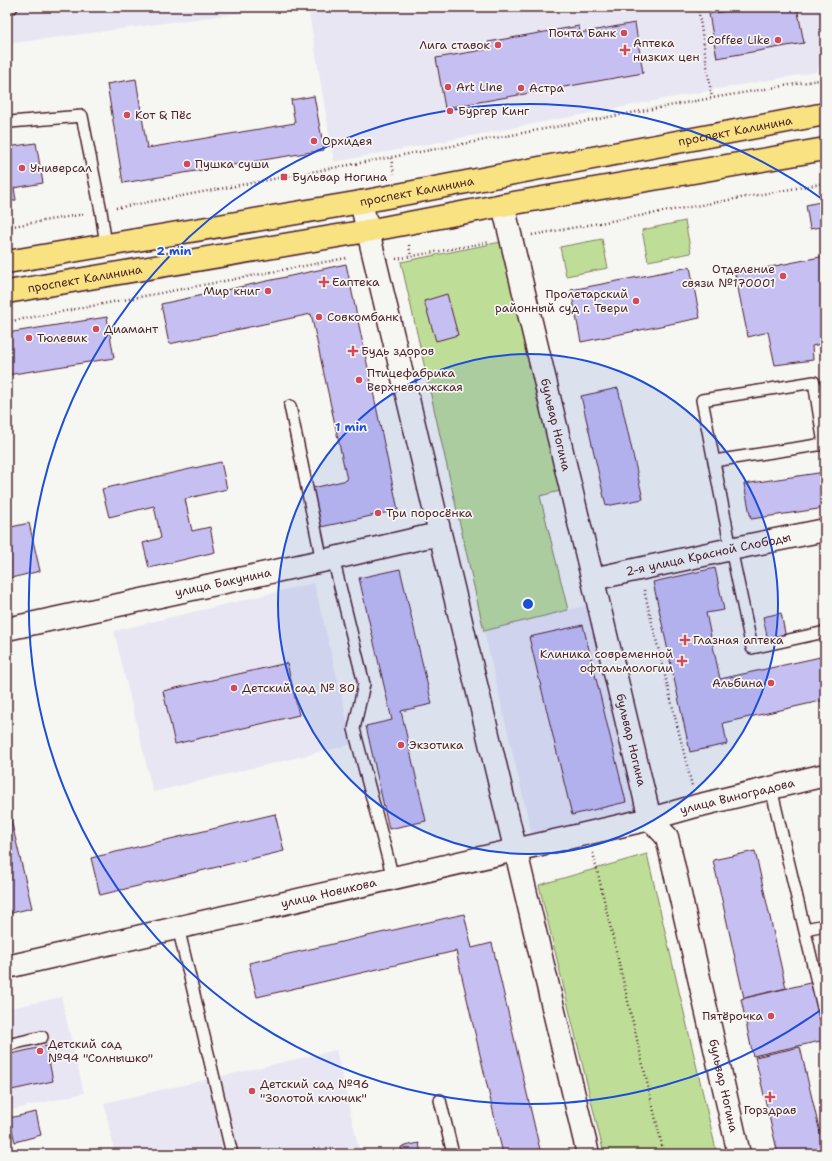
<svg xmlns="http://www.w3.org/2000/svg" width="832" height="1161" font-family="'Shantell Sans',sans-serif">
  <rect width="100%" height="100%" fill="#f6f6f2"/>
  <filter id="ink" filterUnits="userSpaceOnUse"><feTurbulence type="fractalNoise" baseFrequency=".025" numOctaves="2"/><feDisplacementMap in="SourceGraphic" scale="8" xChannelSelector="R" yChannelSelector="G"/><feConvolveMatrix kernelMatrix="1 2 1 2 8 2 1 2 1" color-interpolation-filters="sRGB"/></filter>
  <g filter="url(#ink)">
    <g fill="#e8e6f2">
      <polygon points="7,7 286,7 7,44"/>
      <polygon points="308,7 825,7 825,54 816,72 700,92 334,162"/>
      <polygon points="314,583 353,744 153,792 114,631"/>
      <polygon points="589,605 636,816 533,839 484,631"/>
      <polygon points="61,997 84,1093 7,1111 7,1009"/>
      <polygon points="336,1050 360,1154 115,1154 104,1103"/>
    </g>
    <g fill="#bede97" stroke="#847e61">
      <polygon points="685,221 691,253 648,261 642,230"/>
      <polygon points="602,239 608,268 566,276 560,247"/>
      <polygon points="501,242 560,491 540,496 568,610 484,631 401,262"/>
      <polygon points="647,854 717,1154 604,1154 539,885"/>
    </g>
    <g fill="#c6c0f2" stroke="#4a1f2b">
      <polygon points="752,7 797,7 804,43 717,58 709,14"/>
      <polygon points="635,23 643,73 445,108 436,58 489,49 488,42 579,26 580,33"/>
      <polygon points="136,79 147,148 295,123 291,100 314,96 324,150 123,183 107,84"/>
      <polygon points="36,143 43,183 14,188 16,200 7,202 7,147"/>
      <polygon points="825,201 825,226 810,229 806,205"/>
      <polygon points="825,256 825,343 812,346 813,360 775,365 768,332 748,337 735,274"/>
      <polygon points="346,264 398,510 321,527 313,488 347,480 311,314 169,344 161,304"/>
      <polygon points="690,267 700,318 581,342 571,290"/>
      <polygon points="447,294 458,335 436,341 424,301"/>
      <polygon points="107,317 114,358 7,375 7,333"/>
      <polygon points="618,388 643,499 606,506 581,396"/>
      <polygon points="221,462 227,489 185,499 192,531 210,527 215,552 149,568 143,543 161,538 154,506 109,517 102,489"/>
      <polygon points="825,472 825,508 751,519 744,484"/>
      <polygon points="29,523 40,571 7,579 7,528"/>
      <polygon points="715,568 724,610 706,613 720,679 825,656 825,700 723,723 727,744 690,752 653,582"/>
      <polygon points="400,569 432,704 401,711 426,821 389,829 366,726 392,720 359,578"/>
      <polygon points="781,613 786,638 768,641 763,617"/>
      <polygon points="583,625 626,802 572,815 529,637"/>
      <polygon points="287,663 299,715 175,744 163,691"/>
      <polygon points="7,803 32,908 7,914"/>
      <polygon points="275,814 284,851 100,895 91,858"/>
      <polygon points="755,851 786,988 744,998 713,860"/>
      <polygon points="464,914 472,948 492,943 541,1154 503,1154 456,951 257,997 249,963"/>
      <polygon points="814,982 825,1033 825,1040 753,1056 741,999"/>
      <polygon points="46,1046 53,1081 7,1091 7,1055"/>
      <polygon points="800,1047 825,1154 778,1154 755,1057"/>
      <polygon points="36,1112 41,1135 15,1142 9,1118"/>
      <polygon points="419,1143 421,1154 402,1154 401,1147"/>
    </g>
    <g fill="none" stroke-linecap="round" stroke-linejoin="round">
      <g stroke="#4a1f2b" stroke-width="14">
        <g id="service">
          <polyline points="7,8 12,7"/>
          <polyline points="7,123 10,122 82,116 101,211 106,245"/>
          <polyline points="290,406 322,561"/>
          <polyline points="714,461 824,444 814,382 702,400 731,549 752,648 825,632"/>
          <polyline points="333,558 364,684 354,729 393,878"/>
          <polyline points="771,788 825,1016"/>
          <polyline points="178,927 232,1154"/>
          <polyline points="805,929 825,925"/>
          <polyline points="7,1045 42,1037"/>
          <polyline points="440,1100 453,1154"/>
        </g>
      </g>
      <g stroke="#4a1f2b" stroke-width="25">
        <g id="minor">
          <path id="s1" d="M 593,579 L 731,549 L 825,530"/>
          <path id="s2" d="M 7,629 L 322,561 L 425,537 L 440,535"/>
          <path id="s3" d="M 7,967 L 650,819 L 696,806 L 825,775"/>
        </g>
      </g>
      <g stroke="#4a1f2b" stroke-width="25">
        <g id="tertiary">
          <polyline points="361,202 588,1154"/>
          <path id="s4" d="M 503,205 L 650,819 L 667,837 L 739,1154"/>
        </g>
      </g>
      <g stroke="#4a1f2b" stroke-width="25">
        <g id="primary">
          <path id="s5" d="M 7,262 L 361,202 L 825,114"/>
          <path id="s6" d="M 7,292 L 367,231 L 503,205 L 825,149"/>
        </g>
      </g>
      <g stroke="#4a1f2b" stroke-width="2.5" stroke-dasharray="1 3" stroke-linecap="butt">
        <polyline points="698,7 712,98"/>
        <polyline points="391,158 394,174"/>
        <polyline points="116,208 712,98 819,80"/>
        <polyline points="7,227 85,214"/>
        <polyline points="532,235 825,183"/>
        <polyline points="409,245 411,257"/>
        <polyline points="396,259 490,242"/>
        <polyline points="7,322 346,258"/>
        <polyline points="644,590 692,786"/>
        <polyline points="593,853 664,1154"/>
      </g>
      <use href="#service" stroke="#f6f6f2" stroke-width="11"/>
      <use href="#minor" stroke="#f6f6f2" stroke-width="22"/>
      <use href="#tertiary" stroke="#f6f6f2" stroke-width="22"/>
      <use href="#primary" stroke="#f8e281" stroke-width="22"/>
    </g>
  </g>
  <circle cx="528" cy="604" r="250" fill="#1d4ed8" fill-opacity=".12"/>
  <g fill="none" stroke="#1d4ed8" stroke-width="2">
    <circle cx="528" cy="604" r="250"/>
    <path d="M822 1009A500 500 0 1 1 822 199"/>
  </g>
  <g fill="#d1495b" stroke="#f6f6f2" stroke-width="1.5">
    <circle cx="624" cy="33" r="4"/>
    <circle cx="778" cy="40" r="4"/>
    <circle cx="498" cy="45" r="4"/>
    <path d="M623 44h4v4h4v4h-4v4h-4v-4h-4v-4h4z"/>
    <circle cx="448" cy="87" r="4"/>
    <circle cx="521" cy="88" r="4"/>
    <circle cx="450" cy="111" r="4"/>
    <circle cx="127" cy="115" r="4"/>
    <circle cx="314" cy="141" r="4"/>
    <circle cx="187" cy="164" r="4"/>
    <circle cx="22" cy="168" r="4"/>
    <rect x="280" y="173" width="8" height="8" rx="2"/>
    <circle cx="783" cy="276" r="4"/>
    <path d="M322 276h4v4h4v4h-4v4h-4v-4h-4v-4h4z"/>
    <circle cx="268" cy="291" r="4"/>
    <circle cx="636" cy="301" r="4"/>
    <circle cx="319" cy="317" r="4"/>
    <circle cx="96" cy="329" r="4"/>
    <circle cx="29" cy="338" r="4"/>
    <path d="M351 345h4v4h4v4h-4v4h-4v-4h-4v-4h4z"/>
    <circle cx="359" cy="380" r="4"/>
    <circle cx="378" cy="513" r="4"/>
    <path d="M683 634h4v4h4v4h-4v4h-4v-4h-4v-4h4z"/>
    <path d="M680 655h4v4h4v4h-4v4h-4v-4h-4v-4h4z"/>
    <circle cx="771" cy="683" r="4"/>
    <circle cx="234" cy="688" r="4"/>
    <circle cx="401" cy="745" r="4"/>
    <circle cx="771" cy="1016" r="4"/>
    <circle cx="40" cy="1051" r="4"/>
    <circle cx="252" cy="1091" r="4"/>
    <path d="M768 1091h4v4h4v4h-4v4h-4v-4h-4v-4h4z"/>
  </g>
  <g text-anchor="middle" stroke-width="3.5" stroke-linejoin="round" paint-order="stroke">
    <g font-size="12" fill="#4a1f2b" stroke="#f6f6f2" text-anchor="start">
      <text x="616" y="37" text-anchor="end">Почта Банк</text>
      <text x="770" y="44" text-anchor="end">Coffee Like</text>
      <text x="633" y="47">Аптека<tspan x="633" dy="14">низких цен</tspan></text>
      <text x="490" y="49" text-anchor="end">Лига ставок</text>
      <text x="456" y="91">Art Line</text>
      <text x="529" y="92">Астра</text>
      <text x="458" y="115">Бургер Кинг</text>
      <text x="135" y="119">Кот &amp; Пёс</text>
      <text x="322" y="145">Орхидея</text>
      <text x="195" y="168">Пушка суши</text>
      <text x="30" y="172">Универсал</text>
      <text x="292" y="181">Бульвар Ногина</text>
      <text x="775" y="273" text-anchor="end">Отделение<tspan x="775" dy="14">связи №170001</tspan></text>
      <text x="332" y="286">Еаптека</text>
      <text x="260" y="295" text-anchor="end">Мир книг</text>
      <text x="628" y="298" text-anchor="end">Пролетарский<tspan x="628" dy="14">районный суд г. Твери</tspan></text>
      <text x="327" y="321">Совкомбанк</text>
      <text x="104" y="333">Диамант</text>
      <text x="37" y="342">Тюлевик</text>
      <text x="361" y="355">Будь здоров</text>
      <text x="367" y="377">Птицефабрика<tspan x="367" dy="14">Верхневолжская</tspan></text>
      <text x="386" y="517">Три поросёнка</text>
      <text x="693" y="644">Глазная аптека</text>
      <text x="673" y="658" text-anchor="end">Клиника современной<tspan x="673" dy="14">офтальмологии</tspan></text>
      <text x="763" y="687" text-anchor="end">Альбина</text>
      <text x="242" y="692">Детский сад № 80</text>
      <text x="409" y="749">Экзотика</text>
      <text x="763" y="1020" text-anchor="end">Пятёрочка</text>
      <text x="48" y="1048">Детский сад<tspan x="48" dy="14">№94 "Солнышко"</tspan></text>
      <text x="260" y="1088">Детский сад №96<tspan x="260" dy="14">"Золотой ключик"</tspan></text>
      <text x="770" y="1114" text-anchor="middle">Горздрав</text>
    </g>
    <g font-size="12" fill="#4a1f2b" stroke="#f6f6f2">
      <text dy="4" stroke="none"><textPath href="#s5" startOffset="740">проспект Калинина</textPath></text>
      <text dy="4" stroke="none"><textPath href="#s5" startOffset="416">проспект Калинина</textPath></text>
      <text dy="4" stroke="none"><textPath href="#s6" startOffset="79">проспект Калинина</textPath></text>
      <text dy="4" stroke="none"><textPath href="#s4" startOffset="226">бульвар Ногина</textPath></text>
      <text dy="4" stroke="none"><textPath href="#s1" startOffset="118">2-я улица Красной Слободы</textPath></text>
      <text dy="4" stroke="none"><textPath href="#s2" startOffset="221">улица Бакунина</textPath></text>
      <text dy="4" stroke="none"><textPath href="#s4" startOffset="550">бульвар Ногина</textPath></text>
      <text dy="4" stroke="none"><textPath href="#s3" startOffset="750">улица Виноградова</textPath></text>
      <text dy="4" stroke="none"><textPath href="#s3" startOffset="330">улица Новикова</textPath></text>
      <text dy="4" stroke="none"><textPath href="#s4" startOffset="911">бульвар Ногина</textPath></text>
    </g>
  </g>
  <circle cx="528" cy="604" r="6" fill="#1d4ed8" stroke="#f6f6f2" stroke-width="2"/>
  <g font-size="12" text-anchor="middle" font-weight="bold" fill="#1d4ed8" stroke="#f6f6f2" stroke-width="3.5" stroke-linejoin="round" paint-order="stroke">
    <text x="174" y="255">2 min</text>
    <text x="351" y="431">1 min</text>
  </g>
  <rect width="832" height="1161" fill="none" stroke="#f6f6f2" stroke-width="24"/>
  <rect x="12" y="12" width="808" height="1137" fill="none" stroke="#4a1f2b" stroke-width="1.5" filter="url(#ink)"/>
</svg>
